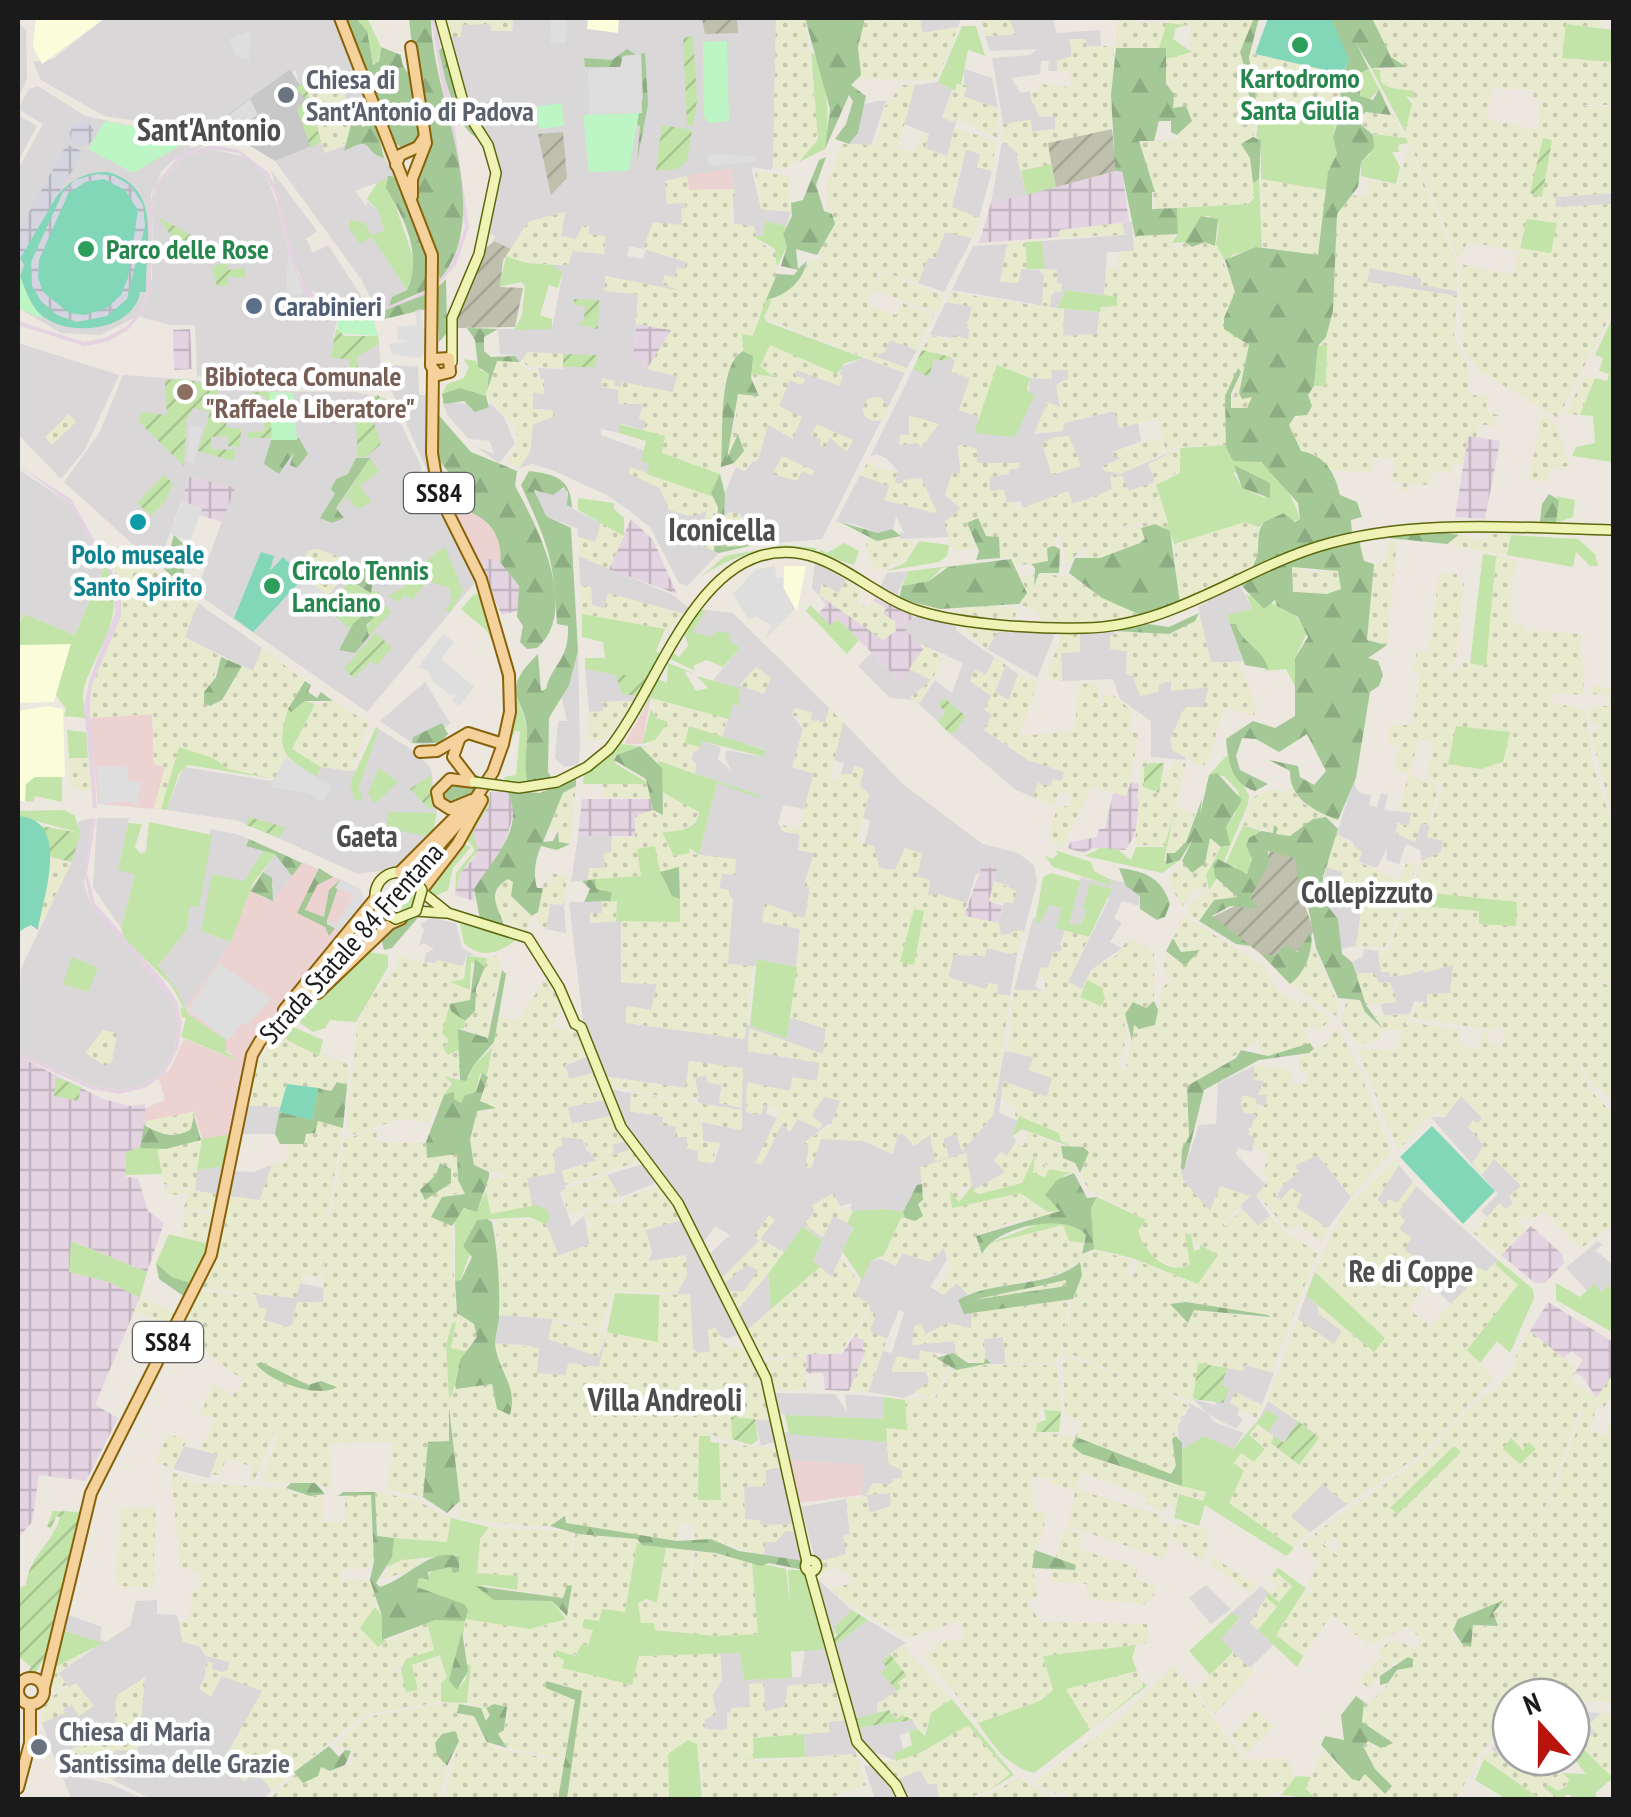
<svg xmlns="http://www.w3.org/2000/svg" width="1631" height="1817" font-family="'PT Sans Narrow',sans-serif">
  <defs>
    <pattern id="industrial-grid" width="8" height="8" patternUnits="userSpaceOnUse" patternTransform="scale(2.5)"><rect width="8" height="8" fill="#e4d3e0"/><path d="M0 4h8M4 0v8" fill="none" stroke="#c3b5c0"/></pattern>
    <pattern id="construction-furrows" width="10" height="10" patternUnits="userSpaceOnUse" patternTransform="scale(2.5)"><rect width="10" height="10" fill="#bfbfad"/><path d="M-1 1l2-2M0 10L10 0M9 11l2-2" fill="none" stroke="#a4a494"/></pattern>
    <pattern id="farmland-dots" width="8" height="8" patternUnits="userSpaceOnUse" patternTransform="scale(2.5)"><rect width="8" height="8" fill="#e7eacc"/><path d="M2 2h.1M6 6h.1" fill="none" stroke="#c6c8af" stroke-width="1.8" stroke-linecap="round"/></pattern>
    <pattern id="forest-firs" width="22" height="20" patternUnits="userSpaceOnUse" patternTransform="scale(2.5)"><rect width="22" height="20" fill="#a4c997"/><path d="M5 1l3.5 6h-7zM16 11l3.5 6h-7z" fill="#8dac82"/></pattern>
    <pattern id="garden-furrows" width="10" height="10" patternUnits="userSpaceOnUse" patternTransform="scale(2.5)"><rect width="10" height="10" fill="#c3e4a8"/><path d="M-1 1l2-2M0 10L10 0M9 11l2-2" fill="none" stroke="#a7c390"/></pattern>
    <pattern id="plaza-grid" width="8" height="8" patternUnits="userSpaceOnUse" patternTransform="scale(2.5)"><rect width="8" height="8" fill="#d5d5e1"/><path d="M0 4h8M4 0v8" fill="none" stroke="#b6b6c0"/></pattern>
  </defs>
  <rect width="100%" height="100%" fill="#ece8e0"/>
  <g fill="#d9d7d7">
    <polygon points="105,18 335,18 346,34 366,97 347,104 341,77 300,85 295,70 217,126 215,132 104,116 41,80 33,62 53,59"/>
    <polygon points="513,18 776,18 773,166 771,170 751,167 761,209 791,212 786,226 765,221 763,237 753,235 753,226 734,225 732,168 665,181 667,203 686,203 686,208 681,209 683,226 653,223 643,249 629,246 627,256 643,259 646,249 687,262 686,270 677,268 675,278 665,275 663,283 681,291 605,276 605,291 638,294 633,359 643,360 642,368 678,376 673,393 623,382 621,387 613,386 614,381 603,379 602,387 618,389 619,404 643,404 639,419 646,421 643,430 620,423 619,433 601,429 601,435 645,451 642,461 649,464 647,474 630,467 629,473 660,488 670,510 688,516 707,511 698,544 719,553 687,586 679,583 650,527 631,512 607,495 552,470 532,464 519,468 530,452 533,424 555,416 551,410 533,409 533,393 544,393 538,368 563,369 563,355 528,352 520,362 515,356 500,354 498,329 552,329 563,271 555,269 556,265 568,265 573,251 604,254 605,237 588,234 589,226 584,225 576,239 561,236 565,212 528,222 511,249 493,241 495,236 488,232 499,185 498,166 464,93 447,37 461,36 461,25 491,24 492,31 512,31"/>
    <polygon points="920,18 961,18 958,27 922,33"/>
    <polygon points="1009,18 1053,18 1056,33 1100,30 1101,46 1086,46 1086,40 1072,48 1070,60 1057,61 1057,71 1048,71 1049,61 1041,61 1040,74 1011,78 1021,93 1030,91 1032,103 1055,116 1055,129 1031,132 1030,120 1003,124 992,58 1030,55 1037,49 990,51 985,36 1015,34"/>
    <polygon points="18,23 26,30 27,78 18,100"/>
    <polygon points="964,69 992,78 998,108 964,97"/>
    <polygon points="938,82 952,90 942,117 957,118 947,157 925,148 929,134 904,124 915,85"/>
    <polygon points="38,86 85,116 185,137 191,148 212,142 175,159 162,171 151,194 149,279 143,304 136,317 100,335 61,333 18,308 18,170 43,124 18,109 29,89"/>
    <polygon points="878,101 886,101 871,145 849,144 858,133 864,104"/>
    <polygon points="18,115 37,126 18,161"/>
    <polygon points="363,139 376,143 395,176 355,191 367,207 367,201 379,212 384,231 372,235 406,283 407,290 389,306 376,309 361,279 275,161 321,142 325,153"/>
    <polygon points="1002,142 1015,150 1026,195 991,203"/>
    <polygon points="211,149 245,157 265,174 277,204 292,269 306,295 338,315 333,337 352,359 379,344 382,388 259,387 205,378 197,375 195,325 170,325 141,317 152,279 153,208 158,185 183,158"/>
    <polygon points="966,150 981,154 977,167 992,171 979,218 952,207"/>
    <polygon points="271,170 317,231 306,239 313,253 328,245 371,311 351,313 346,305 305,288 293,260"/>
    <polygon points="1613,193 1613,204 1555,207 1555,197"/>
    <polygon points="1132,222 1134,252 1107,252 1104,295 1066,290 1057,308 952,290 973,246 1007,244 1001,281 1021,269 1039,270 1044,275 1042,305 1062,284 1057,283 1057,270 1045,269 1042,241 1124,235 1122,223"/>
    <polygon points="945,231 972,238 944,292 918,283 928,258 935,258"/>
    <polygon points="1369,267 1422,278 1421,285 1457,291 1457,296 1367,282"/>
    <polygon points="946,302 972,307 968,340 930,335"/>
    <polygon points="1064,309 1100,312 1097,334 1063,336"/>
    <polygon points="889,340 917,350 907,368 873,356 885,352"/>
    <polygon points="18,343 119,375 84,451 61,479 18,434"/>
    <polygon points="951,357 970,378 959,410 979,417 974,433 1029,393 1030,378 1052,379 1050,369 1069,370 1068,379 1060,382 1061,408 1043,413 1034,434 1063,431 1064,423 1115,411 1120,428 1138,423 1141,441 1113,452 1122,458 1103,466 1132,469 1180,448 1149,464 1155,482 1128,491 1110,476 1112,489 1101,494 1073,504 1067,492 1023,509 1021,501 1006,503 1004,490 990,492 990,477 1019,464 976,463 958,446 961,475 952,474 946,495 961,508 945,522 949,537 900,539 900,532 904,533 896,516 893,530 878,533 854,524 836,522 860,475 890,486 884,499 920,485 894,483 898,471 886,458 876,454 870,457 913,369 921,371 934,358 944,361"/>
    <polygon points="864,358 905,373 822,539 754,545 750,517 724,516 725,493 736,467 745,471 755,459 768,425 792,438 778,406 790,380 802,385 795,375 797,369 839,385 841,367"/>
    <polygon points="396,365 418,367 419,395 427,395 429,475 389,385 389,369"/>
    <polygon points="123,375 194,380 247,391 354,392 389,399 422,468 415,478 427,492 416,501 435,496 477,580 367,712 196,593 234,488 190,476 158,567 64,482 100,432"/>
    <polygon points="442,401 489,407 490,403 504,417 515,444 499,463 475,446 494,454 490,441 469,439 448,416"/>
    <polygon points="18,469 68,502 106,564 75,635 24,614 18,624"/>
    <polygon points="454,481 467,496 457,509 466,510 454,518 440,486"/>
    <polygon points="536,487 549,494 566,488 569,507 601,523 596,542 578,537 578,529 546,516 537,503"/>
    <polygon points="579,556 673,595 691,610 688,615 608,593 604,608 592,605 591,587 580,585"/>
    <polygon points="815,561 846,580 838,593 822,584 819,595 812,589"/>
    <polygon points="909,571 898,591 899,599 879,589 887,573"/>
    <polygon points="1239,583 1252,609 1227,616 1243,661 1211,663 1198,607 1208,602 1207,597"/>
    <polygon points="198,603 262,648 253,671 184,637"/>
    <polygon points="706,610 733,613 829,708 826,723 810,720 812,713 792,715 803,729 814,773 804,809 783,805 778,823 784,832 798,834 814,853 804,885 810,887 805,919 765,904 763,922 800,929 797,967 757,959 756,966 727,964 733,898 719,889 722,873 736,860 699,855 717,783 760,796 695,773 696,764 690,758 702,741 721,747 718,759 732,771 725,758 727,750 763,757 765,749 722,738 738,688 713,680 740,648 693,632"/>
    <polygon points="919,615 952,620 958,632 1018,674 1009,700 995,692 1005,665 986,675 975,670 992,696 992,715 984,730 1028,760 1065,772 1062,781 1051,786 1038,783 1033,797 1016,790 949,733 966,716 944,699 946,712 938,722 915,700 890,698 858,666 872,653 900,681 908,669 923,674 931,680 911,697 920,702 935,680 952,693 963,663 912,640 902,626"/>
    <polygon points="1013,628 1055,634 1037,678 987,649 999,631"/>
    <polygon points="1110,628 1127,651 1126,674 1159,684 1171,681 1171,690 1209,687 1203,708 1185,713 1170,740 1186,754 1185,760 1151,757 1151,721 1120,699 1113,679 1062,681 1061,652 1080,652 1080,630"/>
    <polygon points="578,651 580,749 578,765 564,767 555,758 558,721 567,721 561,694 568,685"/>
    <polygon points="585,669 626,673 648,680 636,701 604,702 603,711 589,712"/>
    <polygon points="425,682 450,723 426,746 412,743 380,721"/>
    <polygon points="843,722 903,784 973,837 983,844 1018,853 1034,865 1037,882 1024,932 1000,935 998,923 1009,886 994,881 997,870 976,874 967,903 927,895 917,876 922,853 895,870 879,868 874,847 865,844 870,821 863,818 869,795 863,793 853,775 841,774 844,763 834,760"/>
    <polygon points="379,729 414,751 431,768 437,813 396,815 390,827 429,835 406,861 391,869 358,874 240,821 167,810 183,767 272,781 286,758 318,776 321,767 357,771 350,785 362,799 359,787"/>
    <polygon points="1353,782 1359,793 1371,795 1369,805 1377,807 1381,793 1388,795 1384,810 1412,813 1410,826 1398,823 1395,833 1421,823 1430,826 1427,837 1443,840 1441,852 1422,861 1420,850 1406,844 1399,864 1386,860 1387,848 1377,868 1359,862 1353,842 1337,834"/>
    <polygon points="92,818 84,884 91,905 159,981 173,1003 178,1024 174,1048 161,1073 143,1085 119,1090 93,1086 18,1052 21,969 71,863 51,857 41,826 79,833 78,822"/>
    <polygon points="97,818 129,818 118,869 135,873 121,928 93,887"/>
    <polygon points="210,829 237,834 302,863 272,903 267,899 274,886 263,872 275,855 263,851 244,881 201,931 231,942 186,1008 158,966 187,929 190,906 198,907"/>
    <polygon points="578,836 612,836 611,852 605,868 589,869 588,880 571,882"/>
    <polygon points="1326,867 1343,872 1340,884 1364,891 1356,946 1341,949 1338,919 1322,899"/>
    <polygon points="1081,877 1111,885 1109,879 1125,882 1140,896 1139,906 1122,901 1114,918 1122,923 1110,942 1122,948 1091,970 1082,989 1068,982 1110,897 1087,910 1079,926 1068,924"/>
    <polygon points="569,902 602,902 602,913 590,914 590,923 621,921 621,982 657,984 651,1010 626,1006 626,1023 744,1039 747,1025 787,1038 790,1017 826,1029 823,1054 749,1029 748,1051 820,1062 817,1081 793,1078 790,1091 747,1083 746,1112 761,1115 763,1104 769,1104 766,1113 777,1118 756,1163 762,1163 782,1123 790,1131 797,1119 818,1128 822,1126 812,1115 824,1097 841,1100 832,1122 843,1123 843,1129 828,1124 804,1143 809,1147 805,1168 812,1167 821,1139 864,1141 892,1154 898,1134 904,1134 914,1146 930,1134 935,1161 949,1157 943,1139 956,1133 962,1151 993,1115 1004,1051 1034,1057 1029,1070 1053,1078 1047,1097 1003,1082 999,1113 1018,1121 1012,1136 1016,1141 1007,1156 1001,1152 994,1160 1006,1172 972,1191 966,1154 921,1168 922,1184 917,1186 903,1212 850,1211 852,1203 840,1206 833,1194 812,1205 815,1211 805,1224 822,1237 833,1215 854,1227 831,1278 813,1262 822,1241 804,1226 784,1252 760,1240 719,1281 721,1285 747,1265 759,1270 744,1291 724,1292 735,1313 768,1274 771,1309 744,1334 706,1257 730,1235 715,1226 701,1245 668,1184 626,1131 608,1089 631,1093 630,1111 664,1117 663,1126 677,1126 675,1137 687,1137 687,1148 698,1150 698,1161 714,1163 720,1143 703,1141 702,1122 741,1130 742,1110 698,1103 695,1077 706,1074 708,1083 722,1084 719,1103 741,1107 743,1069 689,1061 686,1088 603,1076 583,1020"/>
    <polygon points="550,903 564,905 566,933 546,929"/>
    <polygon points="1048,905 1063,908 1056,927 1065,930 1060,945 1063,948 1047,968 1041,967 1035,986 1042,991 1014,990 1033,918 1043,917"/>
    <polygon points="431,918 456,923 462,948 475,955 466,956 463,966 424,962 426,953 434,949 424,943 419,946 424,930 420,924"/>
    <polygon points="986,948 1017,955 1010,996 996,994 998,985 985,989 948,977 953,955 985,956"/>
    <polygon points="1364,949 1378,951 1381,972 1390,971 1390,976 1453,965 1451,994 1427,1003 1414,1001 1410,1014 1384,1015 1380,1004 1397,1002 1391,991 1379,983 1374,973 1354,973 1352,962 1363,956"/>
    <polygon points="587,1057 594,1073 569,1079 565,1066"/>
    <polygon points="1254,1066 1254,1080 1265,1081 1258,1095 1268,1095 1266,1106 1244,1102 1256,1115 1254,1127 1247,1129 1256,1137 1252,1152 1238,1148 1236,1154 1267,1186 1256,1195 1270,1216 1258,1226 1240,1206 1249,1197 1220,1186 1210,1212 1183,1180 1179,1164 1184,1170 1199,1125 1216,1124 1218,1083"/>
    <polygon points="1461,1096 1484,1120 1468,1127 1521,1186 1513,1203 1506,1209 1499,1203 1487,1217 1481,1211 1498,1194 1431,1117 1444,1117"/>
    <polygon points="605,1100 612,1116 572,1124 567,1107"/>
    <polygon points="243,1105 280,1107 275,1134 238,1134"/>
    <polygon points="570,1135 582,1139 587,1152 625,1141 631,1149 562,1171 566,1189 560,1193 572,1226 584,1216 590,1244 558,1256 546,1224 550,1218 532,1207 527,1178 555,1172 554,1150 560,1138"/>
    <polygon points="1317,1155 1351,1197 1328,1228 1296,1207 1302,1195 1291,1188 1281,1201 1276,1197 1295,1166"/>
    <polygon points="643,1164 656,1183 620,1197 607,1175"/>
    <polygon points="272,1165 260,1200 229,1196 232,1171 253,1172"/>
    <polygon points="1399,1165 1413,1182 1397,1204 1383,1205 1377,1200"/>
    <polygon points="227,1166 223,1195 195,1191 197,1170"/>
    <polygon points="1416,1186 1498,1260 1451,1304 1427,1281 1435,1270 1403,1250 1398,1213"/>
    <polygon points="682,1220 737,1335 726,1339 708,1330 711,1352 697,1353 693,1349 690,1295 677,1294 686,1256 649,1261 652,1252 646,1230"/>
    <polygon points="1598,1241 1602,1245 1595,1250 1613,1265 1613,1291 1608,1286 1602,1293 1587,1291 1566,1268"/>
    <polygon points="944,1248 947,1260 930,1287 943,1294 957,1283 968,1294 958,1301 964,1313 972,1313 971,1328 947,1323 912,1345 955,1341 956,1355 920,1351 929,1382 919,1391 904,1398 868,1392 883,1351 892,1353 904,1312 899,1310 887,1339 869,1331 870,1306 853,1294 871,1261 882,1259 896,1266 902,1253"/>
    <polygon points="300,1283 324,1288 323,1302 288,1327 264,1320 255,1294 296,1298"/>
    <polygon points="1306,1295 1317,1305 1319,1314 1342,1331 1334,1345 1298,1319"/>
    <polygon points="500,1315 553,1319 549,1339 599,1356 607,1332 599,1368 565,1375 536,1373 532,1346 495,1343 493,1330"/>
    <polygon points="1003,1337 1006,1364 990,1364 985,1358 984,1339"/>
    <polygon points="1245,1365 1274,1373 1262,1405 1235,1393 1230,1403 1240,1408 1237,1415 1243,1419 1236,1429 1208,1414 1214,1422 1244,1433 1233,1449 1201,1437 1198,1444 1181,1450 1176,1418 1186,1415 1189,1403 1207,1413 1193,1399 1215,1405 1227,1368 1242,1371"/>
    <polygon points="775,1393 835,1394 847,1412 845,1394 883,1397 885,1420 785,1415 780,1413"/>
    <polygon points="1268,1401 1319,1436 1299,1465 1257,1423"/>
    <polygon points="755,1419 775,1421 777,1441 761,1446"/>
    <polygon points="784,1432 887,1442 889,1464 902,1470 902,1478 867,1495 890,1493 891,1506 869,1513 867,1497 862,1495 863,1465 790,1460"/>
    <polygon points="184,1446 218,1455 209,1478 173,1469"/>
    <polygon points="786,1466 804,1561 764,1556 765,1542 796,1524 760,1525 745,1520 744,1487 765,1486 766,1470"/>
    <polygon points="1322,1484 1347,1504 1310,1532 1290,1517"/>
    <polygon points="846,1499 850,1535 846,1555 816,1562 801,1507"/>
    <polygon points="814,1576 852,1610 830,1641"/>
    <polygon points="1206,1585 1231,1609 1211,1624 1189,1598"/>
    <polygon points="1261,1586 1269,1593 1250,1623 1274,1644 1250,1668 1220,1639 1240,1619 1231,1613"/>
    <polygon points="157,1600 157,1614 177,1615 183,1642 199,1646 206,1656 230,1662 227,1671 221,1672 204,1666 207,1673 199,1688 222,1676 263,1691 245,1781 256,1771 272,1790 263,1799 151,1799 113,1780 115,1750 138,1750 145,1677 115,1734 71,1749 78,1770 80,1754 93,1753 93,1774 64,1769 55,1760 42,1723 84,1695 76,1684 69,1688 59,1673 101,1643 58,1629 63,1613 102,1627 100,1639 106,1642 130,1626 136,1601"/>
    <polygon points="868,1620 906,1643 885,1657 889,1679 897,1691 877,1704 878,1714 851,1720 832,1647"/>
    <polygon points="827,1649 837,1683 788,1685 785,1706 764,1712 749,1685 750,1707 727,1713 727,1730 704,1729 705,1717 716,1711 712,1697 722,1680 720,1652 740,1653 744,1680 801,1677 805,1650"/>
    <polygon points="1571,1711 1601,1713 1589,1725 1595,1732 1588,1738 1571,1731"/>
    <polygon points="902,1715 912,1719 917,1729 900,1735 903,1749 894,1753 896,1761 863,1747 854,1728 892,1721"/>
    <polygon points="847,1720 856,1754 805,1757 804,1734 829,1732 828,1722"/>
    <polygon points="1511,1724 1511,1754 1506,1760 1491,1749"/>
    <polygon points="870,1765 890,1786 896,1797 875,1799 864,1766"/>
    <polygon points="920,1769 928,1784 937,1784 939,1799 906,1799 894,1781"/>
    <polygon points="67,1774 110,1784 144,1799 71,1799 63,1778"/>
  </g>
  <g fill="#ecd2d0">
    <polygon points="732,168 733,189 689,190 687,176"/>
    <polygon points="466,510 478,514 497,535 502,546 500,562 476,563 454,518"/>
    <polygon points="651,698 642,744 626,744 625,742"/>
    <polygon points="152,714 154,763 165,766 154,809 98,804 90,718"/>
    <polygon points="303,862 360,889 364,898 352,921 250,1052 232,1134 202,1139 194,1111 144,1123 145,1108 165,1100 159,1079 170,1069 184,1039 238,1061 190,1018 186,1008 231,942 250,891 272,902"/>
    <polygon points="790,1460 864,1465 862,1495 799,1503"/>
  </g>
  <g fill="url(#industrial-grid)">
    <polygon points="1122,170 1129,222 1060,230 1058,237 979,243 991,203"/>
    <polygon points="636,324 672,330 647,369 642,368 643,360 633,359"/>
    <polygon points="190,329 192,369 174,370 173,330"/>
    <polygon points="1468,436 1500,441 1485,519 1455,517"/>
    <polygon points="190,476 235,488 222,522 199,515 201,508 181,501"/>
    <polygon points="631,519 653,540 677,594 609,569"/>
    <polygon points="490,559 500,562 519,586 518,610 502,615 476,563"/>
    <polygon points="817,593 883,640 893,624 882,615 886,608 873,601 875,598 915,617 902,626 924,649 901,682 838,619 830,626 818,614 826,605"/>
    <polygon points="1131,782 1139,784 1137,798 1142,800 1134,837 1125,850 1092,848 1084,853 1067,848 1071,842 1097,837 1099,829 1105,829 1113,793 1126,796"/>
    <polygon points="507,791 515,810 502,852 474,889 474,901 455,895 460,873 475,857 473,832 489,805 490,792"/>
    <polygon points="582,799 651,799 653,810 635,817 635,836 578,836"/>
    <polygon points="982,866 997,869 989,901 1002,906 998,923 964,916"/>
    <polygon points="18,1056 103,1099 131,1106 145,1104 147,1144 125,1153 126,1177 138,1178 148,1211 164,1223 147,1272 72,1241 73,1273 109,1282 140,1298 95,1405 118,1418 86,1481 39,1475 32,1522 18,1538"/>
    <polygon points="1531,1226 1562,1254 1564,1263 1545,1283 1535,1283 1501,1255"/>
    <polygon points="1548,1302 1613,1342 1613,1374 1597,1399 1582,1376 1574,1373 1583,1360 1571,1351 1563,1359 1530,1331"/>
    <polygon points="854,1336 864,1340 866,1351 849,1391 825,1390 823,1373 806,1373 806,1354 842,1354"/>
  </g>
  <g fill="#fbfcd9">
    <polygon points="36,18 105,18 42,64 33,47"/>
    <polygon points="588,18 619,18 618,33 587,29"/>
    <polygon points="784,566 806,566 797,612 784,588"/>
    <polygon points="71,644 54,702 18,703 18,645"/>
    <polygon points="47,706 63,709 65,777 35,777 25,801 19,801 18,711"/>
  </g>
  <polygon fill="#c8c8c8" points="290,69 300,85 305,83 321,142 275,161 247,144 223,138 217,129 225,117"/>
  <g fill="#e4d3e0">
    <polygon points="431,18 435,18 452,110 469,227 456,265 433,291 412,303 362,316 323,309 306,295 294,277 276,197 265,174 238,153 211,149 183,158 158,185 153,208 151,290 144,311 129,329 107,342 84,346 18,325 18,321 84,342 105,338 127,326 141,309 147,290 149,208 155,184 181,154 211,145 239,150 268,172 280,196 298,275 319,301 361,312 410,299 431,288 452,263 465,227"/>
    <polygon points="18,465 71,499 121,587 121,617 92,685 90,702 97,808 93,808 84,706 90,678 115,613 113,581 68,502"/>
    <polygon points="92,818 96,819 87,873 95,903 162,979 177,1001 182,1024 178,1049 163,1076 145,1088 119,1094 91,1089 18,1056 18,1052 93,1086 119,1090 143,1085 161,1073 174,1048 178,1024 173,1003 91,905 84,873"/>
  </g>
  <g fill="url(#construction-furrows)">
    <polygon points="702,18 737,18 738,33 705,34"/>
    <polygon points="1112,129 1116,171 1056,187 1047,143"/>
    <polygon points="563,132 567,178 551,195 538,134"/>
    <polygon points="494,241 511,249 503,260 500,287 523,288 515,327 457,328 459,308 485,249"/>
    <polygon points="1271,849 1296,858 1301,895 1314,931 1301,950 1293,952 1285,945 1275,956 1266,958 1212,917 1250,899"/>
  </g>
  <g fill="url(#farmland-dots)" fill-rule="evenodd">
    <polygon points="444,18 513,18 512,31 491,31 490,24 462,25 461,37 447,37"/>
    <polygon points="776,18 805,18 818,131 810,152 786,169 773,166"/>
    <polygon points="865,18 920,18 922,33 958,27 939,75 932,80 859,79 858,47"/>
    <polygon points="1009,18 1015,35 985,36 981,21"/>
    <polygon points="1168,18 1254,18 1240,52 1244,65 1238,69 1257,113 1250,158 1254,194 1249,204 1157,209 1139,141 1174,141 1192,121 1186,107 1173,109 1165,75 1166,59 1191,52 1190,26 1167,23 1159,48 1116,48 1118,19 1135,20 1137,29 1138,22 1167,23"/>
    <path d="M 1372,18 L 1459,18 L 1464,22 L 1486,18 L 1600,18 L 1602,28 L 1566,25 L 1562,57 L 1613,62 L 1613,105 L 1577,105 L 1613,108 L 1613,193 L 1555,197 L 1556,207 L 1613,204 L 1613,310 L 1558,418 L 1480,371 L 1463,350 L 1461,264 L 1513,275 L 1519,251 L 1467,242 L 1460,262 L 1405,132 L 1414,91 L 1391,88 L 1379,78 L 1380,70 L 1405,67 L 1391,57 ZM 1492,88 L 1534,90 L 1533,100 L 1540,100 L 1537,130 L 1486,119 ZM 1527,220 L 1544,221 L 1557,224 L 1520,248 Z"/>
    <polygon points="1069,39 1086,39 1086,46 1114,46 1111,129 1048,143 1051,164 1021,171 1015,150 1002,142 1003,124 1031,120 1032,132 1055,129 1055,116 1039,117 1030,93 1039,90 1040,84 1071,87 1070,71 1057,71 1057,61 1072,56"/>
    <polygon points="1252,54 1343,74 1336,123 1260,111 1252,86"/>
    <polygon points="333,76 341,77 351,125 346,143 325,153 305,83"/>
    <polygon points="957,83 967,86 964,97 998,108 997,138 956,118 954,122 942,118"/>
    <polygon points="902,85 915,85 898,148 915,152 922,132 929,135 925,148 947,156 955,128 996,141 992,171 977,167 980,154 966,150 953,191 952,207 979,218 972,238 945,232 935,259 928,258 918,283 877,270 877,283 882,272 944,296 937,312 871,290 867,305 896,315 902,303 934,315 917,350 890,340 885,352 874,356 907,368 905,373 764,318 772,300 793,286 808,263 823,256 817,255 828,235 827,183 842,144 871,145 877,140 885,106"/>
    <polygon points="1365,111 1391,115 1391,111 1406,138 1373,134 1361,125"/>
    <polygon points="1409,145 1457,265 1457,291 1421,285 1421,278 1370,268 1367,282 1457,296 1454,337 1470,372 1467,394 1488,397 1485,412 1502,416 1494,416 1498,427 1479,424 1476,437 1468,436 1463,464 1453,463 1450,473 1432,471 1429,485 1411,483 1409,492 1401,491 1401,482 1392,482 1394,459 1373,458 1373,473 1330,470 1313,453 1301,451 1289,425 1312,406 1308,395 1314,386 1326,385 1327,345 1321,345 1333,311 1337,214 1352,195 1365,197 1370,180 1398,185"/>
    <polygon points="755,171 789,176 791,212 761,209"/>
    <polygon points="687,176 689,190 735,189 729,223 754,226 757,240 777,254 777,276 753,337 738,353 723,386 726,407 720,474 661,453 664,437 643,430 646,421 639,419 643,404 619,404 618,390 602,387 602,378 615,381 614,386 621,387 622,382 673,392 677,376 647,369 671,330 636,324 638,294 604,291 606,276 681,291 662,284 665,275 675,278 677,267 685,269 686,262 643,249 653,222 682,225 681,209 686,208 686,203 667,204 665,181"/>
    <polygon points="1261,179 1326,190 1318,256 1263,247"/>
    <polygon points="565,212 561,236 576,239 583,225 589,226 588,234 605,236 604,254 573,251 568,265 526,263 506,256 528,222"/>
    <polygon points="1122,223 1125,235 1058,237 1060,230"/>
    <polygon points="1173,234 1175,252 1185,242 1192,247 1205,241 1216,244 1235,292 1228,307 1232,333 1249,345 1248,394 1252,399 1244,410 1231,409 1240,368 1227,392 1227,445 1176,447 1166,453 1158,418 1120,428 1114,411 1063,423 1063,431 1035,432 1048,402 1060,407 1056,385 1068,379 1068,370 1051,370 1052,379 1030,378 998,365 979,417 959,410 970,378 951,372 956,359 922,350 930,335 950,341 954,335 968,339 971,330 966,328 972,307 946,302 951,292 1064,310 1063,336 1097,334 1100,307 1116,306 1104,296 1107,268 1129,270 1118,267 1118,257 1121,251 1134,251 1135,236"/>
    <polygon points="1025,242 1027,269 1021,269 1019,283 1000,282 1007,244"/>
    <polygon points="1039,270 1057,270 1057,283 1062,284 1061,292 1052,291 1050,307 1042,305 1044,275"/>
    <polygon points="770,345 843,376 839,386 797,370 795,375 805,379 803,385 790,380 779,406 802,417 793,439 768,425 758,460 749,463 745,471 731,465 734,463 730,447 727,459 727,443 735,426 738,394 758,392 752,374 775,376 759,366"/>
    <polygon points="527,352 563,354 563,369 527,366 523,361"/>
    <polygon points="496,360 516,361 528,370 538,371 538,379 544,379 544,394 533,393 533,409 552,410 555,416 533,425 530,452 519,468 507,461 519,442 514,425 486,396"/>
    <polygon points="1585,375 1595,378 1580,415 1565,414"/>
    <circle cx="875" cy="409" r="12"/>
    <polygon points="1542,412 1556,425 1570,466 1550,468 1547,482 1529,479"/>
    <polygon points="69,414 76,422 52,445 45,437"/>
    <polygon points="909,415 939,424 921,448 918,443 899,445 900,435 909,435"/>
    <polygon points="817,424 853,440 847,452 830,438 825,448 820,445 821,440 811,435"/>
    <polygon points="1069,436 1081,466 1052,475 1042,444 1054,437"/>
    <polygon points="1154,439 1160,440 1162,454 1121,474 1104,471 1102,466 1122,458 1114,457 1113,452"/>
    <polygon points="965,445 977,449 977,463 1019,463 1020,468 1009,470 1009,474 990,477 990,491 1004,490 1006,502 1014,502 1016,510 1068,491 1073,504 1101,494 1112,489 1110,475 1122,476 1129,491 1155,482 1148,464 1177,450 1182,469 1156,486 1168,522 1165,531 1155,524 1142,527 1140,523 1116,527 1140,526 1146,540 1100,558 1087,559 1084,547 1067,565 1059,530 1049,561 1014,566 1011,556 1000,558 999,538 986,537 975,518 967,523 975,548 953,551 944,522 961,509 945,495 952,473 961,474 957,446"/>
    <polygon points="782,456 815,471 812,476 802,471 797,481 773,474"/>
    <polygon points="869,460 876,468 898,471 894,482 901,485 904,480 921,478 938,514 884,500 889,486 860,475"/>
    <polygon points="630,467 714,497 718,538 714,551 698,544 707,511 694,516 669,510 660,488 629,474"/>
    <polygon points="730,512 741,514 742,531 749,532 752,524 754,545 723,547 724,516"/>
    <polygon points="1245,522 1259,527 1257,562 1248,573 1180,603 1174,544"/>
    <polygon points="601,523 624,536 609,569 579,556 578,537 595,542"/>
    <polygon points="1455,532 1475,540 1490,538 1490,534 1511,535 1507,555 1447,544 1458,537"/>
    <polygon points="870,538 914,540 914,544 903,561 874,571 866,544"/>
    <polygon points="1397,541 1387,645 1367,641 1374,564 1385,563 1389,542"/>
    <polygon points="125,549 198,603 185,637 221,657 204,703 216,705 226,695 242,666 253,671 262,648 305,681 288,709 281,744 286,758 274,779 228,769 213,758 180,748 161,809 154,809 165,767 154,764 153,714 90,718 92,685 121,617 121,587 111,563"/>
    <polygon points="318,549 339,557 350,569 327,597 298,566 309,550"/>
    <polygon points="1496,556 1519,561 1512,576 1511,623 1522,624 1524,630 1581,634 1584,695 1552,693 1550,702 1585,710 1593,765 1613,827 1613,983 1587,980 1613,986 1613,1101 1598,1087 1594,1089 1583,1066 1580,1068 1590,1090 1613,1114 1613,1225 1580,1249 1544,1211 1529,1221 1522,1216 1517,1222 1526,1229 1501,1255 1473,1233 1500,1203 1506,1209 1513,1204 1509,1196 1521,1186 1494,1159 1482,1175 1472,1163 1484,1146 1468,1127 1473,1120 1479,1125 1482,1117 1461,1096 1444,1118 1437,1112 1430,1115 1398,1151 1357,1049 1397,1050 1402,1029 1385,1031 1375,1016 1410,1014 1405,1026 1409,1022 1457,1030 1463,1047 1479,1048 1482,1031 1489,1032 1488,1041 1502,1048 1504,1027 1490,1030 1413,1018 1417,1004 1427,1003 1427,994 1450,993 1453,965 1425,973 1422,967 1417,973 1390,977 1389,972 1381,972 1378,951 1388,950 1406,905 1480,911 1479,923 1517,903 1412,891 1422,861 1441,852 1443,841 1427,837 1443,785 1427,777 1434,743 1418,740 1410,773 1395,771 1399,746 1389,745 1390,725 1412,725 1420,674 1413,672 1417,650 1429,652 1439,573 1457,574 1457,582 1464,583 1456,659 1448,670 1455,671 1462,662 1486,665"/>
    <polygon points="1291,566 1310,572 1338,571 1341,589 1327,594 1292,592"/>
    <polygon points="1039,573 1074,578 1102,598 1143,616 1107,624 1043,621 1035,610 1019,604 1027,592 1021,577 1034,574 1037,586"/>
    <polygon points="846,580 862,591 857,602 868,609 873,601 886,608 883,614 895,621 896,631 883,640 819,595 822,583 838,593"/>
    <polygon points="580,585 591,587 592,606 604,608 608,593 685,614 668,630 582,614"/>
    <polygon points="962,608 990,606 1018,608 1014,620 955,614"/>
    <polygon points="1199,615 1211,662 1240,662 1239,673 1242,668 1256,710 1254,715 1224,708 1208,761 1202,767 1172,750 1170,740 1182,712 1187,707 1203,707 1209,687 1171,691 1171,681 1159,684 1159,692 1140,696 1132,674 1126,674 1130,652 1110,649 1110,635 1140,629 1174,633"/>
    <polygon points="956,623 1013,628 1010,633 999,631 987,649"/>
    <polygon points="1064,630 1080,630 1080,652 1061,653 1062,681 1052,681 1047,672"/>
    <polygon points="926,645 943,658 920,703 910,698 931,680 909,669"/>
    <polygon points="994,658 1006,665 995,692 1009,700 1018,674 1038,683 1019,736 1074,731 1080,684 1098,683 1099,706 1104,705 1103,696 1113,695 1131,710 1130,731 1138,733 1138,741 1126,796 1092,786 1061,848 1052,842 1050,832 1057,807 1068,806 1072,795 1060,791 1054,806 1033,797 1038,783 1050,786 1053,779 1062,781 1064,772 1028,760 984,729 992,715 984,710 991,696 970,681 975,670 986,675"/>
    <polygon points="756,667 771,678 764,694 739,685"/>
    <polygon points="1593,685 1613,689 1613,819 1591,734 1602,725 1589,721 1588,713 1596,706 1610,706 1609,695 1591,694"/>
    <polygon points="653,699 727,718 722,738 689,727 686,743 700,747 694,754 684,753 693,756 689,762 696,764 695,773 649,758 640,746 665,749 648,745 667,722 655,718"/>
    <polygon points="333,701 369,723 351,771 321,767 292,749 315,704"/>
    <polygon points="636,701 606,739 587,740 589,712 603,711 603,702"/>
    <polygon points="795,708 812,712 811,720 825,723 829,708 843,722 830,778 839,781 841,774 852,774 854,766 864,769 860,785 869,794 857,841 874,846 879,868 895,870 905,848 922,853 917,876 930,880 928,895 938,894 967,903 964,916 999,923 1001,935 1009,937 1013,931 1023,930 1017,955 987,948 985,956 954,955 948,978 985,989 987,983 998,984 997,994 1010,996 993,1115 962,1152 956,1134 943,1139 949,1157 935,1161 930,1135 914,1146 904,1134 898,1134 893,1154 863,1141 821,1139 812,1167 805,1168 809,1147 804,1143 832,1124 840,1100 824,1097 812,1115 823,1125 819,1129 798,1119 790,1132 782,1124 762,1164 755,1163 781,1110 764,1104 761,1115 746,1112 747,1082 790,1091 792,1077 817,1081 819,1063 748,1051 749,1028 823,1054 826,1029 790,1017 800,929 762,922 765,903 805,918 810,887 804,886 814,853 798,850 800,834 781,830 782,825 799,829 814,774 792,767 803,729 798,717 791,715"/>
    <polygon points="69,758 88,758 92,790 79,791 78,786 71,790"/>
    <polygon points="1142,759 1150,763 1148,791 1158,793 1161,773 1162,779 1175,762 1186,763 1175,807 1195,813 1186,842 1175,854 1167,853 1167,846 1135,845"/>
    <polygon points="1408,775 1439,784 1428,825 1421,823 1415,842 1399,835 1397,823 1409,826 1411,813 1400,810"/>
    <polygon points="603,783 650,784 651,799 603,797"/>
    <polygon points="576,786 570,843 559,843 560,833 549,829 563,793"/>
    <polygon points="1277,788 1282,793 1292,788 1302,803 1338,820 1336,824 1324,816 1290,836 1243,825 1253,797"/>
    <polygon points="662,792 699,812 691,826 673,834 663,833 674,856 684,853 736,859 735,875 722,874 719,888 729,890 729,898 733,898 728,964 753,966 745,1039 626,1023 626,1006 651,1010 657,984 621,983 621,921 679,921 681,874 679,867 660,872 654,846 641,876 588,880 589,868 605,868 604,853 611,852 612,838 635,837 635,816 653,810 657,816 664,806"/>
    <polygon points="1337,834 1362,852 1359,862 1399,881 1406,864 1418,863 1385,947 1356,946 1364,891 1339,884 1343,872 1326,867"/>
    <polygon points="1210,838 1221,847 1211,862 1206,888 1193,890 1182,907 1168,880 1182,861 1205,863"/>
    <polygon points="51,857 72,862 38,930"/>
    <polygon points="551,873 567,876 564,905 550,904 546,929 538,922 539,895 545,881 554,882"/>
    <polygon points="508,879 513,882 522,908 532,916 526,930 503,920 495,908 499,885"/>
    <polygon points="1219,880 1235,892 1234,900 1214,900 1199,921 1188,913 1190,905"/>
    <polygon points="994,881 1017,891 1013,903 989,901"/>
    <polygon points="617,900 616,921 590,923 590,913 602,913 602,902"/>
    <path d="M 1185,916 L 1263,966 L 1279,992 L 1297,1003 L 1303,1000 L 1332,1019 L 1319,1030 L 1314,1025 L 1304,1031 L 1310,1043 L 1303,1048 L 1263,1056 L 1258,1040 L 1187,1087 L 1189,1136 L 1179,1164 L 1183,1180 L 1210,1211 L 1220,1186 L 1250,1196 L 1223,1223 L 1225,1227 L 1243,1209 L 1258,1226 L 1270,1216 L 1288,1235 L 1318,1252 L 1271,1372 L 1245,1365 L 1243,1371 L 1199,1363 L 1192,1402 L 1073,1355 L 1063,1357 L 1063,1336 L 1081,1275 L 1077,1262 L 1066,1272 L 968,1294 L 957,1283 L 943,1295 L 937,1291 L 952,1265 L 944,1248 L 930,1262 L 902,1253 L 896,1266 L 882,1259 L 901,1218 L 915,1221 L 918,1215 L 918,1203 L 923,1199 L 920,1167 L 966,1153 L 972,1186 L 957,1188 L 960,1201 L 956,1202 L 953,1194 L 952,1207 L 1020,1193 L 1052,1214 L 1008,1223 L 976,1236 L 981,1253 L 987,1244 L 1063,1225 L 1069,1240 L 1083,1243 L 1080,1250 L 1088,1253 L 1094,1249 L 1131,1260 L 1127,1275 L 1132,1278 L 1139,1262 L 1198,1284 L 1209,1248 L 1190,1242 L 1186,1233 L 1190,1265 L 1178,1268 L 1152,1257 L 1143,1250 L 1138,1231 L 1145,1220 L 1088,1189 L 1080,1174 L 1089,1152 L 1061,1141 L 1059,1133 L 1015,1116 L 1015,1108 L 1002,1099 L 1003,1081 L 1047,1097 L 1052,1078 L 1029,1070 L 1033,1057 L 1008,1051 L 1014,990 L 1045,991 L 1045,978 L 1038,977 L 1041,967 L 1048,968 L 1053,952 L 1061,951 L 1065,930 L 1089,937 L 1068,982 L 1082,989 L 1080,997 L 1099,987 L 1087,980 L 1091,970 L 1116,956 L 1129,938 L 1154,952 L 1154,1001 L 1124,1022 L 1127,1037 L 1118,1065 L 1125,1073 L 1134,1024 L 1155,1024 L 1163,987 L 1171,980 L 1163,970 L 1166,951 L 1179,965 L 1185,953 L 1173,938 ZM 1186,1302 L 1267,1315 L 1268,1319 L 1194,1310 L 1188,1323 L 1172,1304 Z"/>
    <polygon points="1312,944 1339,1007 1336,1016 1287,982 1304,965"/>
    <polygon points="398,955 435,966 437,960 463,966 463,979 452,979 468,987 471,1000 449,1004 450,1018 443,1027 449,1040 444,1048 449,1055 460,1049 462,1064 458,1076 445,1077 451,1087 437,1110 432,1110 429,1123 400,1119 352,1135 347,1126 357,1027 370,999 397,966"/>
    <polygon points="498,956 502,970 490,1011 488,1039 464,1028 487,958"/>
    <polygon points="1354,973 1374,973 1379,983 1390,982 1397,1002 1366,1005"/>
    <polygon points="544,980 554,984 563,1002 553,1026 579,1033 588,1056 565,1065 569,1079 594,1073 605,1100 568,1107 572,1124 612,1116 625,1141 612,1145 615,1153 596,1161 631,1149 640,1161 566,1185 562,1171 596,1161 582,1139 561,1137 563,1145 554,1150 555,1173 527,1178 532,1207 491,1214 485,1184 488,1179 507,1178 507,1174 476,1169 470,1140 477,1111 493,1112 480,1101 488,1080 496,1016 518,1021"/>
    <polygon points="1356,997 1382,1031 1378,1040 1358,1045 1340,1021 1347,1000"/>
    <polygon points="1338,1026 1357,1066 1348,1074 1359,1070 1391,1152 1351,1197 1318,1155 1295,1165 1299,1172 1276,1191 1276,1197 1281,1200 1291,1188 1302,1195 1296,1208 1328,1228 1323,1243 1297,1224 1289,1231 1257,1195 1270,1179 1264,1175 1267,1153 1253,1148 1255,1137 1248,1135 1256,1115 1243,1112 1241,1102 1242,1096 1248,1096 1256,1099 1257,1107 1266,1105 1267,1095 1258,1095 1264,1081 1254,1080 1254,1069 1258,1066 1291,1070 1292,1084 1308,1084 1308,1072 1300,1070 1299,1058 1326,1044"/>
    <polygon points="103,1030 117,1033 112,1062 105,1066 85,1053"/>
    <polygon points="271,1032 349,1065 347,1085 337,1082 332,1091 287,1084 280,1107 243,1105 254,1058 260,1062 270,1044 279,1043 266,1038"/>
    <polygon points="689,1061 743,1068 742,1108 719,1103 722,1085 708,1083 706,1075 695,1078 699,1098 684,1101 606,1085 603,1076 685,1088"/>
    <polygon points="631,1093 742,1110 742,1130 702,1122 703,1141 720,1143 719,1149 715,1149 714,1163 697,1161 698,1151 686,1148 687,1137 675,1137 676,1126 662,1126 663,1117 630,1111"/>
    <polygon points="195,1112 191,1129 179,1135 156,1132 145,1121"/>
    <path d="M 318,1121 L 343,1128 L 326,1221 L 332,1210 L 344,1139 L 377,1129 L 376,1142 L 426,1143 L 427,1158 L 457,1153 L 458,1180 L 465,1194 L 452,1194 L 440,1204 L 435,1217 L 452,1226 L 455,1305 L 458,1314 L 474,1324 L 477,1337 L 468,1352 L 456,1352 L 451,1348 L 456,1323 L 452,1323 L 446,1345 L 449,1397 L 456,1389 L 489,1383 L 495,1391 L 497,1409 L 500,1363 L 495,1343 L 539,1348 L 537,1373 L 565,1375 L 568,1363 L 599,1367 L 607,1332 L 657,1341 L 659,1295 L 690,1294 L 693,1348 L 698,1353 L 710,1352 L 708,1329 L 716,1328 L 723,1342 L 732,1348 L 744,1347 L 768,1396 L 775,1421 L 731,1417 L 732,1443 L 713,1435 L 699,1436 L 698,1499 L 721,1500 L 719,1443 L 770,1448 L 780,1452 L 784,1466 L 766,1470 L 765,1486 L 744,1487 L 745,1519 L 760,1520 L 761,1525 L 797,1524 L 798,1532 L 786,1531 L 776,1542 L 765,1542 L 764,1556 L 712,1539 L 695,1543 L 694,1523 L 679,1522 L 677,1541 L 565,1523 L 565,1517 L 550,1526 L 527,1526 L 460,1518 L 450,1408 L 449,1441 L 428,1443 L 423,1497 L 388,1490 L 393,1442 L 329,1443 L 331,1489 L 315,1483 L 262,1482 L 279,1433 L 274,1433 L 254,1481 L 250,1481 L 253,1467 L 227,1458 L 219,1475 L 211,1474 L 218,1455 L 200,1449 L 215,1419 L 200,1414 L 214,1384 L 232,1396 L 244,1381 L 206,1352 L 202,1340 L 178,1330 L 197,1291 L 254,1296 L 259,1307 L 267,1309 L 264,1320 L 287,1327 L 292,1325 L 297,1302 L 323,1302 L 325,1259 L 321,1277 L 303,1274 L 296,1298 L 199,1288 L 222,1230 L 229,1196 L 260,1200 L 272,1165 L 285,1163 L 289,1144 L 304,1144 ZM 261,1362 L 308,1385 L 332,1383 L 330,1391 L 295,1386 L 261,1371 L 256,1364 Z"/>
    <polygon points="1028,1131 1061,1146 1063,1158 1077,1165 1074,1173 1051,1169 1042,1161 1049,1172 1038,1177 1033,1173 1036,1157 1022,1183 974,1195 972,1191 1005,1172 994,1160 1001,1152 1007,1156 1015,1144 1024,1145"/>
    <polygon points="202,1139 195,1189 164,1184 157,1148"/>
    <polygon points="1395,1159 1399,1165 1377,1200 1383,1205 1389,1199 1397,1203 1413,1182 1416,1186 1398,1213 1405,1221 1399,1229 1412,1238 1404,1250 1435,1269 1408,1309 1431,1326 1467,1287 1465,1284 1477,1267 1488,1272 1495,1264 1518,1285 1467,1350 1494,1378 1422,1454 1347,1504 1322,1484 1291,1517 1310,1532 1294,1548 1229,1503 1244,1471 1234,1463 1241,1453 1264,1449 1249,1436 1258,1424 1274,1436 1271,1443 1299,1465 1319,1436 1268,1401 1298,1319 1334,1344 1342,1331 1319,1314 1317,1305 1373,1351 1385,1338 1315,1272 1343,1211"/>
    <polygon points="607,1175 620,1197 568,1214 562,1190"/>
    <polygon points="165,1186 223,1195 220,1214 184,1207 189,1194 166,1195"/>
    <polygon points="660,1186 682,1220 646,1230 652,1252 648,1253 649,1261 686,1255 687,1276 677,1293 613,1291 600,1329 554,1319 500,1315 496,1219 545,1221 559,1256 590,1244 586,1230 593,1227 592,1220 586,1222 584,1216 594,1207 608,1202 620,1205 624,1198"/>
    <polygon points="834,1193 838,1209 853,1211 847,1223 833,1216 823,1237 805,1224 815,1211 812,1205"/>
    <polygon points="186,1209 219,1217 212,1245 182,1237"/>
    <polygon points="769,1215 775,1220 760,1239 784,1252 735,1314 724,1292 744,1291 758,1270 747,1265 721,1286 719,1281 760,1241 754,1236"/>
    <polygon points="841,1258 860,1284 854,1294 870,1305 841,1352 761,1358 747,1330 820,1267 832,1277"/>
    <polygon points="1066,1279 1066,1285 1060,1287 973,1300"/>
    <polygon points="140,1298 179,1314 174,1325 134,1311"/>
    <polygon points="1069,1299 1060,1356 1053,1363 1006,1364 1003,1337 984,1339 985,1363 957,1358 954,1341 912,1345 914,1326 921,1324 926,1334 947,1323 971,1328 972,1313 983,1309"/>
    <polygon points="870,1311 876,1314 870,1331 887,1339 868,1392 849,1391 866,1351 862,1349 864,1340 854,1336"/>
    <polygon points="151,1319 173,1327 161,1350 143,1341"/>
    <polygon points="552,1321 604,1332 598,1357 548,1339"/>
    <path d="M 1530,1331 L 1577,1369 L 1571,1379 L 1596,1398 L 1613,1374 L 1613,1394 L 1604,1407 L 1597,1404 L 1590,1431 L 1606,1436 L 1613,1413 L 1613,1702 L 1511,1697 L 1511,1716 L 1480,1754 L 1457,1799 L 1317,1799 L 1305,1787 L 1324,1751 L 1345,1772 L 1360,1778 L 1366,1774 L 1383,1793 L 1392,1786 L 1375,1769 L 1363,1746 L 1368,1741 L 1374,1747 L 1392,1742 L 1361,1722 L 1364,1702 L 1368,1704 L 1382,1691 L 1410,1657 L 1390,1666 L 1368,1688 L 1359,1681 L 1382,1656 L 1378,1652 L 1386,1644 L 1400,1641 L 1414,1649 L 1424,1641 L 1407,1626 L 1382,1641 L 1367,1644 L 1332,1614 L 1303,1656 L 1276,1636 L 1305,1591 L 1310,1594 L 1313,1588 L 1307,1584 L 1320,1563 L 1301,1546 L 1312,1535 L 1339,1557 L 1336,1550 L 1341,1544 L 1333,1536 L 1325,1544 L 1314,1534 L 1426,1455 L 1477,1400 L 1498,1389 L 1517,1362 L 1514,1359 ZM 1579,1412 L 1583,1412 L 1578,1427 L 1528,1555 ZM 1503,1601 L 1493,1613 L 1495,1627 L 1473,1625 L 1472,1645 L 1451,1639 L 1453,1625 L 1461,1618 Z"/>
    <polygon points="920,1350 936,1355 950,1367 937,1391 928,1397 914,1392 929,1382 929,1372 891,1372 897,1356 919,1360"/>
    <polygon points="806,1354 806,1390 775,1390 762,1363"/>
    <polygon points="1069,1357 1148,1384 1191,1407 1178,1417 1182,1419 1172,1439 1176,1466 1171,1474 1076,1438 1083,1454 1207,1492 1203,1501 1179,1494 1176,1507 1168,1504 1164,1512 1146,1504 1147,1498 1135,1492 1081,1472 1076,1489 1160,1515 1159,1520 1173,1525 1164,1559 1068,1526 1075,1491 1051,1484 1052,1478 1032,1478 1033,1512 1043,1512 1046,1519 1032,1565 1038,1595 1027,1603 1041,1622 1147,1624 1148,1643 1045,1657 1042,1637 1045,1665 1054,1685 1053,1690 1040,1701 978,1723 923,1653 935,1650 934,1644 965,1637 960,1621 907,1638 848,1604 831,1589 856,1582 836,1567 821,1574 816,1562 846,1554 843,1536 850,1534 846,1499 867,1497 870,1513 891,1506 890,1493 866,1495 873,1483 892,1485 893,1479 902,1478 902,1470 889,1464 885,1428 907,1429 905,1400 935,1397 954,1369 967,1365 1057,1365 1061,1411 1039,1410 1036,1431 1075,1437 1082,1422 1065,1415 1063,1363"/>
    <polygon points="1235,1392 1262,1405 1256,1418 1230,1403"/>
    <polygon points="168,1434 187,1440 173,1469 156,1462"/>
    <polygon points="171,1471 194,1483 286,1488 294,1494 322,1496 323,1522 345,1522 345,1494 371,1494 374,1561 368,1568 342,1570 339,1581 373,1580 377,1604 360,1628 378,1647 427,1622 434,1651 406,1659 394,1672 404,1673 406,1691 418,1690 411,1665 441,1655 447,1678 441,1702 363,1715 272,1790 256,1772 244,1782 224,1759 262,1691 222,1676 211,1697 199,1689 205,1679 206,1662 213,1662 212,1669 221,1672 227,1671 230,1662 206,1656 199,1645 183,1642 179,1621 189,1622 193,1590 200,1590 199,1572 180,1566"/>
    <polygon points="375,1492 413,1499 451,1518 448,1542 377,1536"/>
    <polygon points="156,1507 153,1588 117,1586 120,1509"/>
    <polygon points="1177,1523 1208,1530 1208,1550 1201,1561 1172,1538"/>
    <polygon points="489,1527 572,1532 571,1567 575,1533 638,1539 625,1613 600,1621 588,1647 564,1660 562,1668 632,1685 632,1695 635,1666 642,1656 720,1652 722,1681 713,1691 715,1715 703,1720 707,1732 727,1729 731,1708 750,1707 749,1684 764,1683 765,1712 785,1706 788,1685 837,1683 847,1720 828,1722 830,1732 754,1738 754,1762 856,1754 866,1785 827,1799 703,1799 702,1763 688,1740 668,1754 669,1799 567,1799 582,1691 557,1683 547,1688 575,1700 564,1760 507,1747 498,1732 504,1730 509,1711 486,1708 490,1715 486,1722 481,1708 467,1703 471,1666 465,1659 465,1619 537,1628 566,1619 572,1602 566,1588 563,1598 517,1590 517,1576 477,1573 480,1539"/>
    <polygon points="1065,1528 1082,1535 1079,1549 1138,1568 1135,1580 1156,1586 1153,1598 1144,1604 1089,1599 1087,1584 1052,1581 1052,1570 1074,1570 1075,1565 1056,1557"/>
    <polygon points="666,1547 692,1550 688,1605 695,1550 752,1562 759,1634 715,1636 654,1629 639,1621 640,1601 657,1602"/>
    <polygon points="412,1558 423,1561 419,1569 381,1579 393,1563"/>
    <polygon points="1214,1558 1257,1585 1250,1593 1210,1564"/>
    <polygon points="1275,1571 1293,1585 1279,1602 1261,1586 1272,1592 1277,1586 1268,1578"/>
    <polygon points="1266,1597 1278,1606 1258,1630 1250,1623"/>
    <polygon points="902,1645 952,1699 931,1713 923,1737 912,1719 897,1719 889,1710 878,1714 877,1704 901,1688 897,1682 907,1676 890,1654"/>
    <polygon points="1233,1652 1254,1672 1215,1714 1195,1690"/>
    <polygon points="83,1654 59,1673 67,1685 48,1693 51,1669"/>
    <polygon points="1174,1666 1245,1760 1284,1758 1293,1766 1293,1778 1284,1790 1270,1794 1268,1800 1215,1799 1211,1796 1207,1800 1068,1799 1066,1790 1055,1794 1035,1782 1115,1723"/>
    <polygon points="1137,1671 1145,1686 1089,1731 1065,1689"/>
    <polygon points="145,1677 138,1751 115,1750 113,1780 93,1774 93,1753 80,1754 77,1771 69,1769 71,1749 115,1733 116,1696"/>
    <polygon points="76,1683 94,1706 79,1716 72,1705 63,1709 65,1713 42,1723 42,1702"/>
    <polygon points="453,1702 460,1702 457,1713 474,1716 480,1732 495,1748 562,1761 566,1768 558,1799 444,1799 459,1741 442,1761 447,1774 437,1799 268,1800 296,1774 306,1782 318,1776 321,1767 327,1771 352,1765 353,1751 336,1745 366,1717"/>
    <polygon points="1255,1710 1274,1726 1246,1754 1231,1736"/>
    <polygon points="1601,1713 1613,1718 1613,1778 1571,1737 1576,1727 1588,1738 1595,1732 1589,1725"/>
    <polygon points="968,1725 1010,1774 988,1791 965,1799 939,1799 937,1784 928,1784 920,1770 894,1781 878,1764 920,1753"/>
    <polygon points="1491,1749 1506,1760 1511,1754 1541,1757 1570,1782 1558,1791 1545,1788 1560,1799 1540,1799 1484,1759"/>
    <polygon points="1019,1777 1054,1799 974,1799 995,1792"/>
  </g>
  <g fill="#c3e4a8" fill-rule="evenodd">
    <polygon points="356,18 367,18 381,47 377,65 369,60 367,31"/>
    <polygon points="1167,23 1186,25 1176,28 1173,39 1192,52 1166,59 1166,49 1159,48"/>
    <polygon points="1566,24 1613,30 1613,62 1562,58"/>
    <polygon points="962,26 976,26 985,56 968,50 961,85 957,83 955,91 938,82"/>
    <path d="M 811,52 L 818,57 C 826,90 831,116 825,149 L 799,162 L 818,139 Z"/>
    <polygon points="1371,68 1380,70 1381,82 1391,88 1414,91 1413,98 1406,96 1412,104 1405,132"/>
    <polygon points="1369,69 1379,89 1368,101 1360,95 1360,73"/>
    <polygon points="1260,111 1336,123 1333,137 1337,154 1326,190 1261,179 1261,140 1256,137"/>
    <polygon points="1373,134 1406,138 1408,143 1398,145 1399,152 1392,152 1400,167 1396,184 1361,176 1361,162 1370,154"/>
    <polygon points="1051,164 1056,187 1026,195 1021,171"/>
    <polygon points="386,178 413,257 415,269 407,290 372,237 360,244 348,227 351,220 365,223 371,235 384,231 379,212 367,199 377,183"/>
    <polygon points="1259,179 1262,247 1232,255 1226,263 1216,244 1219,224 1209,216 1201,216 1185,242 1172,243 1178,234 1177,208 1249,204 1254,198 1253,183"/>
    <polygon points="1527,219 1557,223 1551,253 1520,248"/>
    <polygon points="765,221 786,226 783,234 787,246 777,267 775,249 753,236 763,236"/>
    <polygon points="1042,241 1045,269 1027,269 1025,242"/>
    <polygon points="506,256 526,263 556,265 556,269 563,271 558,288 549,285 540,315 552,319 552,329 514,330 522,315 525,286 521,282 499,287"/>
    <polygon points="1066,290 1117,297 1117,306 1101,307 1100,312 1057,308"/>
    <polygon points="766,300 772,300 764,317 767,322 864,358 845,363 837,374 770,345 760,366 774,377 752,374 748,353 743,351 742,334 753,336"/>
    <polygon points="1613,317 1613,462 1572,456 1576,447 1595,443 1593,416 1580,415 1595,378 1607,381 1609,374 1599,371 1603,358 1595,355"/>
    <polygon points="1327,345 1326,386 1314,386 1318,346"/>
    <polygon points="463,359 476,361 480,370 489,374 486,396 466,390 442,394 447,384 464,378 469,367"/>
    <polygon points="997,365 1030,378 1027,390 1034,396 1015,437 974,433"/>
    <polygon points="619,424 665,436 662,453 720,474 714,497 647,474 649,464 641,461 646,441 619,433"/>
    <path d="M 1227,445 L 1233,461 L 1255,459 C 1276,472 1295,497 1300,520 L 1264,522 L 1259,527 L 1245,522 L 1174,544 L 1170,531 L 1165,531 L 1168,522 L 1156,485 L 1180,473 L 1180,448 ZM 1233,472 L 1263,480 L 1265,498 L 1242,488 Z"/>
    <polygon points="370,458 379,472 360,486 372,502 357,509 347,497 336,512"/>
    <polygon points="1556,496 1575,500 1573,517 1556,523 1559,500"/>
    <polygon points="578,498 614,503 614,509 624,518 624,536 578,510"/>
    <polygon points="1511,535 1578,539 1595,554 1598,566 1590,566 1576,552 1573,567 1507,555"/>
    <polygon points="919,541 949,545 947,556 939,562 886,571 905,563"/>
    <polygon points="844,543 859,551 854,565 818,553 821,550 827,553"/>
    <path d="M 784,545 L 817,548 L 815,553 C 773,543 732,554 698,579 L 725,556 Z"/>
    <polygon points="445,547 463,591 450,612 444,609 451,603 450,588 427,581 412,600 405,595 398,602 388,596 406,586 399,579 417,562 424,564 435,553 439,560 436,552"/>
    <polygon points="1483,554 1496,556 1486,666 1470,663"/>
    <polygon points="984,562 942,568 929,581 902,586 909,571"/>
    <path d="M 106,564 C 128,618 99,642 84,688 C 82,693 84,710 85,718 L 64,716 L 66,709 L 56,695 L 71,644 L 18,645 L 18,627 L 24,614 L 75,635 Z"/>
    <polygon points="351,581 362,589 379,592 379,601 392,611 369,636 365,629 370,624 367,610 350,629 325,607"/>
    <polygon points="474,594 481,595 505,676 506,703 496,648 486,630 461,609"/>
    <path d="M 1246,594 C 1275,609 1288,598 1307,633 L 1295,658 L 1296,688 L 1286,669 L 1264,671 L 1267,669 C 1263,650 1242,644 1236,624 L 1230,624 L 1227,615 L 1252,609 Z"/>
    <polygon points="810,605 830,625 838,619 859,640 847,654 806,611"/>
    <polygon points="699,610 706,610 693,632 712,637 716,631 731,634 728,639 740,648 723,667 706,660 693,666 695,671 670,659 673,653 679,657 688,646 684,632"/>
    <polygon points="582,614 665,629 656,651 664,657 650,681 585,669 585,658 605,658 603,642 582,637"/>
    <polygon points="668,663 693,673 684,671 696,691 708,688 697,676 739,688 740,706 733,704 729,719 651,698 640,717 658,679 667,683"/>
    <path d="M 517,685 C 516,703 527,717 527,734 C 527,753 523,765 529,784 L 506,786 L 504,777 L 516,775 L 520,731 L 515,731 L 505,751 Z"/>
    <path d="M 305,701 L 315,704 L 292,749 L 321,767 L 317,777 C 281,755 276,752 288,709 L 291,712 Z"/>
    <polygon points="651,709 656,718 668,722 655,740 642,744"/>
    <polygon points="631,724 622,744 638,746 614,757 616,764 650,784 583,784 584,772"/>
    <polygon points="689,726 765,750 764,757 702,741 700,747 685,743"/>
    <polygon points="1456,726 1510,732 1503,762 1481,769 1448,764"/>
    <polygon points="376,727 379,729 359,787 363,799 355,801 350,784"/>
    <polygon points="67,730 86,732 88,758 69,758"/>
    <polygon points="179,747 213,758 228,769 274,779 188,765 179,773 167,810 161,809"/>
    <polygon points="1227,755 1249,796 1248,804 1224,861 1213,864 1217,878 1209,890 1206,875 1221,847 1226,847 1226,827 1235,814 1239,792 1224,776 1209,775"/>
    <path d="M 658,761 L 759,795 L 760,798 L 717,783 L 699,855 L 689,848 L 690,853 L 674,856 L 662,832 C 675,831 697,832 699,812 L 662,792 Z"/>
    <polygon points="379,768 398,782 375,804 368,793"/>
    <polygon points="35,777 62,777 62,802 35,796 33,802 25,801 26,784"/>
    <polygon points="490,792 489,805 473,832 478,851 460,873 455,895 456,873 475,850 465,837"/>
    <polygon points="64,810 75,816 80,833 18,816 18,811"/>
    <polygon points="389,812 437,813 432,837 386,828"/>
    <polygon points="1173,817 1164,861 1180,860 1162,873 1067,852 1084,856 1101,848 1117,849 1131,860 1136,847 1164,847"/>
    <polygon points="149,822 212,835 199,907 190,906 187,929 158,966 177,990 188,1014 226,1040 226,1052 239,1061 181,1037 186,1018 182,1017 180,1007 184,1009 172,986 124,938 121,928 135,874 118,870 128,823 142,824 135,847 141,854 146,851"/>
    <polygon points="1243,825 1261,831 1253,835 1250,870 1242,875 1233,864 1234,871 1226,863"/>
    <polygon points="462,843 471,847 453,868 448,890 431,898 429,886"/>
    <path d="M 655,846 C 658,864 663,892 680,899 L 680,922 L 616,921 L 617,901 L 609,902 L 603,889 L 595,888 L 595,879 L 641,876 L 637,849 Z"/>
    <polygon points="1055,850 1091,862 1094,871 1109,879 1112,886 1053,867 1044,855 1052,859 1058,854"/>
    <polygon points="263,851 276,854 253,883 231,942 201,931 212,874 244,881"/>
    <polygon points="1051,873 1080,881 1069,924 1080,925 1087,910 1083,909 1090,883 1112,889 1089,937 1056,928 1062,908 1049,905 1040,923 1035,922 1043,877"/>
    <polygon points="412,883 417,893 412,908 398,914 388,911"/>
    <polygon points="1412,891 1517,902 1516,926 1479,924 1479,911 1406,905"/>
    <polygon points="914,909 924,911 914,965 900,962"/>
    <path d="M 460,924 L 515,937 L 517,939 C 500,953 482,960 464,943 Z"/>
    <polygon points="369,952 388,955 388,967 356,1022 330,1020 325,1028 313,1032 296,1020 289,1025 323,1040 319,1056 271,1032"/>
    <polygon points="467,956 487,958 485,967 471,962 470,990 450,982 464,979"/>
    <polygon points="72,957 98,968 88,992 63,984"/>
    <polygon points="757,959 797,967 787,1038 750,1026"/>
    <polygon points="1087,980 1102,988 1105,999 1101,1006 1080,997"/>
    <polygon points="449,1007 465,1022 464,1028 459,1029 460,1049 448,1055 444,1049 449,1040 442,1033"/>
    <polygon points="492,1048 487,1075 480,1074 476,1092 465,1095 461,1103 444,1095 452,1084 444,1076 460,1080 469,1077 473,1066"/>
    <polygon points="1019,1116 1059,1133 1061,1141 1074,1148 1022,1129 1012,1137"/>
    <polygon points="232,1134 227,1166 197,1170 202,1139"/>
    <polygon points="140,1147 157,1148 162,1174 126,1175 125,1153"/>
    <polygon points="1035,1155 1033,1173 1045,1177 1049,1169 1071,1173 1064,1175 1052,1203 1059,1205 1060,1211 1048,1212 1020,1193 952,1208 950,1191 959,1202 972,1186 975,1195 1022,1183"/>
    <polygon points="486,1191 491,1214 536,1205 547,1210 550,1218 546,1224 529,1217 477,1220 463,1246 471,1251 460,1281 455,1281 455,1217 467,1207 477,1212"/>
    <path d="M 1097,1197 L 1146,1220 L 1138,1231 C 1144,1252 1167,1276 1190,1265 L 1185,1233 L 1191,1235 L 1194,1251 L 1200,1249 L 1200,1245 L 1218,1255 L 1198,1284 L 1132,1258 L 1094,1249 L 1091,1208 Z"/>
    <polygon points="887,1209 903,1212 905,1218 901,1218 884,1255 871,1261 862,1280 842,1251 854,1228 847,1223 853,1211"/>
    <polygon points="1043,1222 1067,1222 1087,1235 1083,1243 1069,1241 1063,1225 987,1244"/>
    <polygon points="803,1226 822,1241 813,1261 820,1267 771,1309 768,1274"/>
    <polygon points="169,1234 212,1245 194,1286 172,1277 156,1263"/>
    <polygon points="71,1241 147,1272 140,1298 109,1282 69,1272"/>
    <polygon points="1498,1260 1533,1289 1534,1298 1510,1353 1497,1341 1480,1363 1467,1350 1518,1285 1495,1264"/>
    <polygon points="1315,1272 1385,1338 1374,1352 1306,1295"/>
    <polygon points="1556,1283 1580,1297 1594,1284 1602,1292 1608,1285 1613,1291 1612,1332 1556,1300"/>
    <polygon points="615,1293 659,1295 658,1342 607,1332"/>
    <path d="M 456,1322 L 451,1348 L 468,1352 C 452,1364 460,1384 449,1399 L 446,1345 L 452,1323 Z"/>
    <polygon points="883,1397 905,1400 907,1430 886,1428 887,1442 789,1434 785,1415 884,1419"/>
    <polygon points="1267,1410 1279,1417 1268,1432 1258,1424 1249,1435 1265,1449 1254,1462 1241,1453 1234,1463 1244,1471 1229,1503 1294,1548 1286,1556 1205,1505 1199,1526 1174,1518 1179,1494 1203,1501 1206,1492 1182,1486 1181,1450 1204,1436 1233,1449"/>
    <polygon points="699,1436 710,1436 711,1442 719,1443 721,1500 698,1500"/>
    <polygon points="1511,1438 1523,1450 1529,1442 1536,1449 1520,1464 1503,1449"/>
    <polygon points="1454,1446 1461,1452 1398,1514 1390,1508"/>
    <polygon points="451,1518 489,1527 480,1539 477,1573 518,1576 517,1590 482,1585 499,1600 552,1601 566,1619 530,1629 465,1619 464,1604 417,1587 419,1577 426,1581 432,1570 451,1567 454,1573 457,1555 402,1560 387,1567 394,1538 447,1542"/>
    <polygon points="637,1543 666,1547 657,1603 647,1599 638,1603 641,1623 654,1623 655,1630 715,1636 758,1634 752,1562 786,1569 790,1607 788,1570 804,1570 804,1564 827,1649 791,1652 792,1678 744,1680 740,1653 639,1656 632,1685 562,1668 564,1660 556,1656 556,1650 575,1656 582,1644 588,1646 593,1630 582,1628 584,1619 599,1621 602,1609 625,1612"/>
    <polygon points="1278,1568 1306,1588 1276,1635 1303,1656 1297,1667 1258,1630 1277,1607 1266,1597 1269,1593 1279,1602 1292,1586 1275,1571"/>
    <polygon points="375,1607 382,1616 382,1639 387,1641 378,1647 360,1628"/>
    <polygon points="1231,1613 1240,1618 1221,1639 1233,1652 1210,1675 1189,1651"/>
    <path d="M 438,1619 L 465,1621 C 465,1630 456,1663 450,1676 L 458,1689 L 466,1679 L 466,1664 L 471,1665 L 467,1703 L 441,1702 L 441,1683 L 447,1678 L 440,1655 L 412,1665 L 418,1690 L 406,1692 L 401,1669 L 406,1659 L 434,1650 L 427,1622 Z"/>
    <polygon points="58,1629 103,1643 51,1669"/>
    <path d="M 1136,1645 L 1132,1658 L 1137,1671 L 1066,1689 L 1090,1730 L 1144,1686 L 1143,1681 L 1147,1686 L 1034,1773 C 1007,1765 996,1750 978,1723 L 1040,1701 L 1053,1690 L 1043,1656 Z"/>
    <polygon points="952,1699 1014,1775 988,1791 1010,1774 968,1725 920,1753 896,1761 894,1753 912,1745 909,1732 917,1729 925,1736 931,1713"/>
    <polygon points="804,1734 805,1757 745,1759 754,1758 753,1738"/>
    <polygon points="1571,1737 1613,1778 1596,1792 1596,1799 1575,1799 1568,1794 1560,1799 1544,1788 1549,1785 1558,1791 1567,1786 1569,1779 1562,1773 1586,1774 1571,1755"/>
    <polygon points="688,1740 697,1744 702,1798 669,1799 668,1754"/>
    <polygon points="1484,1759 1540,1799 1506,1799 1475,1780"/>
    <polygon points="1296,1776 1311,1777 1305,1788 1317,1799 1281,1795"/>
  </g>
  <g fill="url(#forest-firs)" fill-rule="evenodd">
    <path d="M 343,18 L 356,18 L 367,31 L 373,65 L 379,61 L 381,47 L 401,55 C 402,68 405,68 412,78 C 421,91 424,131 416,145 L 403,149 L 390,139 Z"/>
    <path d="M 409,18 L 431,18 C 431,97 497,211 440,279 L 412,187 L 424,157 Z"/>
    <polygon points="805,18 865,18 858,47 861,75 851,85 866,96 858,133 849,144 835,139 846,124 853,101 849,95 825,149 830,109"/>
    <polygon points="1254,18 1259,18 1249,57 1257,106 1253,108 1246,85 1234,76 1244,65 1240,52"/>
    <path d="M 1326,18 L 1372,18 L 1391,57 L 1406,67 L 1371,68 L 1356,43 L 1369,69 L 1360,73 L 1360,96 L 1373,100 L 1379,89 L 1391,115 L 1366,112 L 1361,116 L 1361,125 L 1373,135 L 1374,148 L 1361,162 L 1358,187 L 1337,214 L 1333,311 L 1326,337 L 1318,346 L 1314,386 L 1308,395 L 1312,406 L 1307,415 L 1295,416 L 1289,425 L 1301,451 C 1325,455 1335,473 1340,495 L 1357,502 L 1362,517 L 1351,520 L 1352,535 L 1248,573 C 1266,552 1252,538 1264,522 L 1284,513 L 1295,522 L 1300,519 L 1298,503 L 1261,462 L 1233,461 L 1226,447 L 1225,396 L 1238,368 L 1241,372 L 1231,394 L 1231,408 L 1247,408 L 1252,397 L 1242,399 L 1239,393 L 1249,345 L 1224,329 L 1224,318 L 1235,292 L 1225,260 L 1256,247 L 1318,255 L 1328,172 L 1337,154 L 1333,137 L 1341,112 L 1340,82 L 1349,60 Z"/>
    <path d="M 443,47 L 455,89 L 480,139 C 455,131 444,74 439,50 Z"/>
    <polygon points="1116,48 1166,48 1166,84 1174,94 1173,108 1186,106 1192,121 1177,135 1171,132 1171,121 1159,121 1154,141 1139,141 1155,192 1152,192 1152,209 1177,208 1178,234 1135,236 1122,171 1116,171 1115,166 1111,95"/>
    <polygon points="627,49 636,55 623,56 621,67 585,67 584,58 612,60"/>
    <polygon points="645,53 648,104 637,162 640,126 628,120 643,99 641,54"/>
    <path d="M 347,113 L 363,127 L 375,122 L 384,158 C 362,152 375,134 344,151 L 351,125 Z"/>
    <polygon points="1253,137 1261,140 1259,179 1253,183 1250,158 1241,144"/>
    <path d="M 826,157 L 816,185 L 824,211 L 832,214 L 835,224 L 817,255 L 796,249 L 798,269 L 807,261 C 803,282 785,296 766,300 L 777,274 L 794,275 L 798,270 L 781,266 L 787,246 L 783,234 L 792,216 L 791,203 L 803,200 L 819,160 Z"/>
    <path d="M 388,176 L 396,177 L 429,258 L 431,288 L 389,306 L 392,297 L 407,290 C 423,256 405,219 386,188 Z"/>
    <polygon points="1201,216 1218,219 1215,246 1205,242 1192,247 1185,242"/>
    <polygon points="446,279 447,333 439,342 437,288"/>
    <polygon points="432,292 431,308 380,320 378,313"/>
    <polygon points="467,328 498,329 484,337 484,351 491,357 515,356 520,362 497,361 487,391 489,374 478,367 475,340"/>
    <path d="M 743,351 L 753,356 L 751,378 L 759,396 L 738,394 L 727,458 L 738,434 L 744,451 L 734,463 L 721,467 C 724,437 717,366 743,351 Z"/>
    <polygon points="460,388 486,396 489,407 475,412 464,401 444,404 442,394"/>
    <path d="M 435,411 L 471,452 L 517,471 L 515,486 C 536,524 581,610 537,648 L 527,649 L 520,642 L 523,626 L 517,617 L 519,586 L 500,562 C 504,534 484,512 457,509 L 457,503 L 467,496 L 435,455 Z"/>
    <polygon points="299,438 308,454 297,468 290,465 294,452 279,474 264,464 271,440"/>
    <polygon points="356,458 370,458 336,508 344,518 332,523 320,518 335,494 331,489 336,479 348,474"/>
    <polygon points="1234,465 1270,483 1270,498 1242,488"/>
    <path d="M 529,471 C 556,474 571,479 572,508 L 567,505 L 568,493 L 564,487 L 553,495 L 534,490 L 546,516 L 571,528 L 578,651 L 569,685 L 549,718 L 548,772 L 553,780 L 528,783 C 523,765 527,752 527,734 C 528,699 496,694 538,654 L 541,691 L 546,689 C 552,663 569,662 568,626 L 557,624 C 554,557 548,545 521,485 Z"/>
    <polygon points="720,474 725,494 723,547 754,545 719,553 714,551 718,507 711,493"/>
    <polygon points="1549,494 1559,500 1556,523 1540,522 1542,504"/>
    <polygon points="978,518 986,536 999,537 1000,558 976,560 979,551 967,523"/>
    <polygon points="840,522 878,533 892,529 901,536 877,541"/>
    <polygon points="1155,524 1170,531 1180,603 1143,616 1102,598 1069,573 1075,558 1100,558 1140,543 1145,539 1141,528"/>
    <polygon points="1436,531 1459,535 1447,544 1379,537"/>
    <polygon points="174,535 187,547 182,585 164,569"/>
    <path d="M 1359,540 L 1364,561 L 1374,564 L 1367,640 L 1387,645 L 1368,658 L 1378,661 L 1383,675 L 1379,686 L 1370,692 L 1356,778 L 1338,820 C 1314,811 1289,799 1290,771 L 1269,760 L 1298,766 L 1300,777 L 1314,785 L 1326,771 L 1307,734 L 1279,752 L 1256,739 L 1242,738 L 1236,756 L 1240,770 L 1268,784 L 1255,791 C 1231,784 1228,761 1226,739 L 1253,721 L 1275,728 L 1295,716 L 1295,658 L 1308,637 L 1298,617 L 1277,606 L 1275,600 L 1264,609 L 1239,583 L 1317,550 ZM 1292,567 L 1338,571 L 1341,589 L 1327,594 L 1293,592 Z"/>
    <polygon points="1054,546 1060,549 1059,573 1039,573 1034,586 1035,568 1031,564 1048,561 1047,548"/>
    <polygon points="1011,559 1027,593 1019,604 940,609 899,599 902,586 929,581 948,567"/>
    <polygon points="369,562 375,564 371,593 351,581"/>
    <polygon points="373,606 381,611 366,625 369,636 355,653 339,650 353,624"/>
    <polygon points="1199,613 1195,621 1169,634 1115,631 1141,623 1169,627"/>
    <path d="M 1230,624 L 1236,624 C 1242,644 1265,650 1268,669 L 1245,665 Z"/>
    <polygon points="221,657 242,666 222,700 210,706 204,703 204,692 216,677"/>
    <polygon points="305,681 311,685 308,692 317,698 321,692 333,701 305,701 291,712 288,709"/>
    <polygon points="442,723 448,734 440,743 412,743 413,737"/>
    <polygon points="640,746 662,768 663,815 653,810 646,779 614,760 617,755"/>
    <polygon points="1217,773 1242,800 1226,827 1230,845 1221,847 1210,838 1205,863 1192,873 1182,861 1194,837 1180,860 1166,864 1167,853 1175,853 1186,842 1202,799 1200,815 1209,775"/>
    <path d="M 576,777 L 576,786 L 563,793 L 543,842 L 553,841 L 558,831 L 559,842 L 570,844 L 557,850 L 541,846 C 535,860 533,874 537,888 L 543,888 L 538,912 L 532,916 L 511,896 L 513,882 L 508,879 C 483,894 501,909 504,927 L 481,924 L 474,889 C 492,860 527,828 507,791 L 540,793 Z"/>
    <polygon points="458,781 476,788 461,805 442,802 442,786"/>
    <polygon points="1326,817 1338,829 1323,877 1322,899 1338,919 1342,954 1352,962 1366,1005 1383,1029 1365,1012 1360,1000 1338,998 1316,948 1308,906 1301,896 1295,858 1268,851 1269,864 1250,898 1259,909 1230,906 1212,916 1251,946 1236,944 1199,921 1214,900 1237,897 1215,877 1213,864 1218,859 1247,874 1252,859 1246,845 1249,838 1261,831 1273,833 1274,825 1278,828 1276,834 1290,836 1313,819"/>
    <polygon points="249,839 302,863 292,876 275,854 246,846"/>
    <polygon points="679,867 680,899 672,896 660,872"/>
    <polygon points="319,868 333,877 317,885 305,910 324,917 329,890 341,879 327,920 327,924 335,928 329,936 325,927 297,913"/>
    <path d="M 1119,868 C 1145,871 1162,878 1170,904 L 1165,917 L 1157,920 L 1140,909 L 1140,896 L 1126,886 Z"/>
    <polygon points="263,872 272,878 273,901 250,891"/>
    <polygon points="595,879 596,888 612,893 610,901 584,902 590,889 582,881"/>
    <polygon points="422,913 392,948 384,950 381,938 398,922"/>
    <path d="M 1311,932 C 1314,949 1305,974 1290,984 L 1261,954 L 1275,956 L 1285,945 L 1297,952 Z"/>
    <polygon points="1173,938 1181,952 1200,950 1185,966 1166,951"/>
    <polygon points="475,959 485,967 476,988 475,1011 465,1021 451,1011 449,1004 470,1000"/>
    <polygon points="502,970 506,974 494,1042 473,1066 466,1081 460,1080 458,1029 488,1038"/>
    <polygon points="1154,1001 1158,1010 1155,1025 1139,1029 1134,1025 1132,1041 1125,1014 1133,1002 1146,1008"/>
    <polygon points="1310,1043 1314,1049 1309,1053 1259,1060 1204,1090 1184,1170 1181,1168 1182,1149 1189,1136 1187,1086 1236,1058 1241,1050 1268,1056"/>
    <polygon points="482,1073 488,1077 480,1101 496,1108 477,1111 470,1140 474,1165 489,1172 489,1177 477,1212 464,1208 452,1226 431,1217 442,1197 465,1194 458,1180 457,1154 427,1158 426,1142 444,1095 454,1092 454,1099 461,1103 465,1095 476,1092"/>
    <polygon points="337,1082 347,1085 343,1128 318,1121 315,1133 306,1134 304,1144 280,1144 275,1134 279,1112 312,1119 318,1088 331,1091"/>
    <path d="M 194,1116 L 201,1140 L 166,1149 L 140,1148 L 144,1125 C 160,1134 174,1140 191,1129 Z"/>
    <polygon points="1061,1146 1083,1147 1089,1152 1080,1173 1075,1163 1063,1158"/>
    <polygon points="440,1163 451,1169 451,1183 425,1200 420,1190 436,1175"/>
    <path d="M 1074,1173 L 1087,1198 L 1097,1197 L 1091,1208 L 1094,1249 L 1082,1254 L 1086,1235 C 1065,1211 995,1227 982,1254 L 976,1236 L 1060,1211 L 1045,1195 L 1057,1180 Z"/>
    <polygon points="922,1184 923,1200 918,1204 923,1216 915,1221 905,1218 903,1212 917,1185"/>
    <path d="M 487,1219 L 492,1222 C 498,1253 500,1285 499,1315 C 499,1330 492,1337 497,1354 C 503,1377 517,1388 510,1415 L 497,1409 L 492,1384 L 456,1389 L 455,1385 L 460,1360 L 477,1337 L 474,1324 L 457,1313 L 455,1281 L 461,1280 L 472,1257 L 463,1246 L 477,1220 Z"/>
    <path d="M 1080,1262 L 1082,1275 L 1073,1299 L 964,1314 L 958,1300 C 994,1279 1050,1289 1080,1262 ZM 1066,1280 L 1066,1285 L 1060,1287 L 973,1300 Z"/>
    <polygon points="156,1263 172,1277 193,1284 185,1297 159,1279"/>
    <polygon points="1186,1302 1268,1315 1270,1317 1194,1310 1188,1323 1170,1304"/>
    <polygon points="953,1353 968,1363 984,1363 985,1358 991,1363 956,1370 936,1358"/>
    <path d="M 261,1362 L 308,1385 L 321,1381 L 337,1387 C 320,1399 269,1382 256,1364 Z"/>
    <polygon points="449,1408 460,1501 447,1513 423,1497 428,1442 449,1441"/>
    <polygon points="1176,1436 1182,1443 1182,1486 1082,1454 1072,1446 1076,1437 1171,1474 1176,1466 1172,1439"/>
    <polygon points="291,1483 315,1483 325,1494 310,1496 286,1488"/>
    <path d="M 343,1492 L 375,1492 L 377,1536 L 394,1538 L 392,1557 L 376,1583 L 380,1587 C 408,1579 431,1546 459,1557 L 459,1572 L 453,1573 L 451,1567 L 428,1572 L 429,1580 L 419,1578 L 417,1587 L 464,1604 L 468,1610 L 465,1621 L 435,1620 L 382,1640 L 382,1616 L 370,1580 L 374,1561 L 371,1495 L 338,1496 Z"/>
    <polygon points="565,1516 566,1523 677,1541 711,1539 739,1551 804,1561 804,1570 769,1563 761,1566 716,1553 642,1545 637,1539 578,1534 550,1526"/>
    <polygon points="1035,1550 1076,1565 1075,1570 1032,1568"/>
    <polygon points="572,1585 567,1616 552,1601 494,1600 476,1586 563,1598 567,1586"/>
    <polygon points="1504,1600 1493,1613 1498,1626 1473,1625 1471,1647 1462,1644 1453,1630 1458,1619"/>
    <polygon points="462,1631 468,1671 457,1690 449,1680"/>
    <polygon points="1408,1657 1413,1659 1413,1667 1397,1670 1388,1683 1380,1685 1380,1676"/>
    <polygon points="546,1681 582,1691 567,1799 558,1799 575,1700 546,1688"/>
    <polygon points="1356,1696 1364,1702 1362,1722 1393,1743 1381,1748 1368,1741 1363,1746 1375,1769 1392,1786 1385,1794 1365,1774 1359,1781 1352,1779 1321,1745 1325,1736 1344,1740 1341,1715"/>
    <polygon points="459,1704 481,1708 486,1721 490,1715 486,1708 494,1704 507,1707 504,1730 498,1734 507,1748 487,1742 474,1716 457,1713"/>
    <polygon points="455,1731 459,1741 447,1766 437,1755 435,1743 442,1734"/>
    <polygon points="329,1746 339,1757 345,1750 351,1751 345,1765 330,1771 321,1767 318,1776 303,1783 294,1772"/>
  </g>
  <g fill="#bef5c4">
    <polygon points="727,41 729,121 709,123 704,117 703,42"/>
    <polygon points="562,103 564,126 539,129 534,107"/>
    <polygon points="639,113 629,171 589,172 583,115"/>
    <polygon points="105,121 185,137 188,141 133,173 88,149"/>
    <polygon points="18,271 42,315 40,318 18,308"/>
    <polygon points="372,314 378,336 337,333 338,315"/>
    <polygon points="269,392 293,393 297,440 271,440"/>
  </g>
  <g fill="url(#garden-furrows)">
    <polygon points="693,36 697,100 693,126 687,125 683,38"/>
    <polygon points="305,83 321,142 311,148 297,110 306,99 295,88"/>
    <polygon points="662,125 692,130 687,161 677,169 656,171"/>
    <polygon points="1543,138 1552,140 1542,197 1530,193"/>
    <polygon points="158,217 191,235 188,246 199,254 183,253"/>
    <polygon points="227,261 228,270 246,268 245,278 228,277 227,286 217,286 212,267"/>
    <polygon points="574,299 599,300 598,329 577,324 584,321 585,306 574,305"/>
    <polygon points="336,329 345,336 378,336 379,344 357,357 361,388 323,387 327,379 350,379 350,359 331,358"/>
    <polygon points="922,350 951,357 944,361 934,359 929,377 913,369"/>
    <polygon points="563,354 597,355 596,367 563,367"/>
    <polygon points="184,379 218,387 217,417 239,418 227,421 226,427 241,429 240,447 228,446 227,436 211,437 211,449 235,450 234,461 198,451 210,412 193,408 186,421 184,466 138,421 142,412 167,415 165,380"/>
    <polygon points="249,392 269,392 272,438 248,438 248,432 264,431 266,397"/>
    <polygon points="378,395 393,409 373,419 381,444 366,457 358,457 355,403"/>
    <polygon points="164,475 173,484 165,502 151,516 137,503"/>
    <polygon points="376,633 392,648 377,665 371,661 354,678 344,669"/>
    <polygon points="615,673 648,680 639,696 622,694"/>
    <polygon points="944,698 966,716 955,732 949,733 938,722 946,712 938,705"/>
    <polygon points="1150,763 1164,763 1159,793 1144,787 1144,769"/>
    <polygon points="431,775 434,807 429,809 410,789"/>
    <polygon points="249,817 285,827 280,838 246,825"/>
    <polygon points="41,826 80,833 72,862 51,857"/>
    <polygon points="56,1077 81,1087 78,1101 54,1096"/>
    <polygon points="1198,1363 1227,1368 1222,1385 1229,1389 1223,1403 1193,1399"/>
    <polygon points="1044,1410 1061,1411 1059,1432 1036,1432 1037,1423 1046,1420"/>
    <polygon points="731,1417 755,1419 758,1440 751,1445 732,1439"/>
    <polygon points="1298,1421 1319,1438 1299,1465 1271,1443 1274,1436 1284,1443"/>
    <path d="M 53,1511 L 83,1512 L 47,1653 L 35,1674 L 27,1674 L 31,1667 L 18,1656 L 18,1588 L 26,1585 C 29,1555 53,1544 60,1517 L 56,1516 L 51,1529 L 47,1526 Z"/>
    <polygon points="852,1610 868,1620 832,1647 830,1641 837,1636 834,1628"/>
    <polygon points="890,1654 907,1676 898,1682 901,1688 897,1691 881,1672 887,1668 882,1661"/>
    <polygon points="889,1710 896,1719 902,1715 913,1720 854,1728 851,1720"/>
  </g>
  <g fill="#82d7b9">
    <polygon points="1268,18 1331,18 1349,60 1343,74 1255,54"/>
    <path d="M 108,172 C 165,189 144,246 146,292 L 140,292 C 134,332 63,340 37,311 C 29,301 25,288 20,276 L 24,265 L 20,258 C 42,220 58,170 108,172 Z"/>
    <polygon points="261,552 274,556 270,571 283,557 304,577 253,632 234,618"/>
    <path d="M 18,816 C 72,819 43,898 38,930 L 31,925 L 18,932 Z"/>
    <polygon points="287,1084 318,1088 312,1120 279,1112"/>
    <polygon points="1432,1126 1495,1191 1463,1224 1400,1157"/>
  </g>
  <g fill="#dedede">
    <polygon points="551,18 571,18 567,20 566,43 550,43"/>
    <polygon points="249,31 251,39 249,60 237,57 229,39"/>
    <polygon points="641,54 642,113 589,114 588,69 620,67 623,56"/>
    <polygon points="250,99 258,115 229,131 223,120"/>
    <polygon points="708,154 734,155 756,156 755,162 708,166"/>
    <polygon points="288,254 303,291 301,295 286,296"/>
    <polygon points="421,309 426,350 420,358 392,354 389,344 410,341 398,340 397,327 417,325 415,311"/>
    <polygon points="189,425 203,428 193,464 187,462"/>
    <polygon points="182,501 202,509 190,541 170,534"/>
    <polygon points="775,566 776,577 783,578 783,588 795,609 765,639 771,625 755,616 749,620 733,594 755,570"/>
    <polygon points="308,578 327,597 304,618 289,602"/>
    <polygon points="443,634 454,642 441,659 474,687 459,706 452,701 457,693 450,695 433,682 429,672 418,667"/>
    <polygon points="286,758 332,786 322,802 309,793 270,787"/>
    <polygon points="96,766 128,767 127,780 142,783 137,805 126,801 100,804"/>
    <polygon points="341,879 360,889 364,898 362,909 342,932 327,924 327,920 337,924 354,895 335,888"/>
    <polygon points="219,963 271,999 248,1024 242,1023 229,1041 188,1010"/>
  </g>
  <g fill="url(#plaza-grid)" fill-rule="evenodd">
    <circle cx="82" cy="134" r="12"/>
    <polygon points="67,144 83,152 19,260 18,232"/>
    <path d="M 97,174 L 114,176 L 131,186 L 143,205 L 145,226 L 127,299 L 107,316 L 77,322 L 57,315 L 41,301 L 32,286 L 31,262 L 63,192 L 75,180 ZM 104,179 L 125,190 L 138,210 L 128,278 L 121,295 L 107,308 L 85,315 L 69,313 L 43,292 L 38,277 L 39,260 L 68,194 L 85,182 Z"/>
  </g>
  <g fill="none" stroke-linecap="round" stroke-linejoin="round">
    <g stroke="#5b680b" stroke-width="12">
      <g id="secondary">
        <polyline points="440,18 465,109 488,145 496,173 479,254 452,318 452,362"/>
        <path d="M 557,782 L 587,767 L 609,749 C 654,693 688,578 760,556 C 824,537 864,594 919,611 C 964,625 1037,629 1085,628 C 1170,627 1241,570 1320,546 C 1412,518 1518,528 1614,530"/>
        <polyline points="422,892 448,913 528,938 559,987 575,1024 581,1027 621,1127 678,1203 766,1378 807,1562"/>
        <path d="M 375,902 C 373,879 390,867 411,875"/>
        <polyline points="416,911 445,913"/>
        <circle cx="811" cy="1566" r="5.5"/>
        <polyline points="809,1570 857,1742 896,1785 903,1800"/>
      </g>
    </g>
    <g stroke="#886209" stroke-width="14">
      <g id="primary">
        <polyline points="340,18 432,255 431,366 438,375 450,372 449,358 434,359"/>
        <polyline points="411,47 426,143 412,179 412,196"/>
        <polyline points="396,165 400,155 418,147 424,138"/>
        <polyline points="459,740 453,757 470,779"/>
        <polyline points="420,752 437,751 468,733 503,744"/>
        <polyline points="472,800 450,809 439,802 437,792 450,779 474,782"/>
        <polyline points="400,872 461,811"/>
        <polyline points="422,890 458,843 482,800"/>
        <polyline points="318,993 390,924 401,919"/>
        <polyline points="284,1010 375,899"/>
        <circle cx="31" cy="1691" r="13"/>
        <polyline points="44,1688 91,1493 211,1255 252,1055 260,1041 324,977 462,819 493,772 503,744 510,712 509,675 481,579 439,495 432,453 433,370"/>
        <polyline points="18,1788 30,1743 30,1704"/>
      </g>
    </g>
    <use href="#secondary" stroke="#eff4b6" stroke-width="9"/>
    <use href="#primary" stroke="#f5d29c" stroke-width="10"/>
    <g stroke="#5b680b" stroke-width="12" stroke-linecap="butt">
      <g id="secondary-bridge">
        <polyline points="474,782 519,788 557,782"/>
        <polyline points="379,909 396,919 416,911 422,890 411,875"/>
      </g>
    </g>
    <use href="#secondary-bridge" stroke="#eff4b6" stroke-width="9"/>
  </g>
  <g fill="#2e9e5b" stroke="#fff" stroke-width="4">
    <circle cx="1300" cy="45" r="10"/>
    <circle cx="86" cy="249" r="10"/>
    <circle cx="272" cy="586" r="10"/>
  </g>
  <g fill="#6b7280" stroke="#fff" stroke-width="4">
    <circle cx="286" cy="95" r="10"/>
    <circle cx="39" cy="1747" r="10"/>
  </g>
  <circle fill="#5c6f8a" stroke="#fff" stroke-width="4" cx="254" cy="306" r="10"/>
  <circle fill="#8d6e63" stroke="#fff" stroke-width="4" cx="185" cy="392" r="10"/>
  <circle fill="#0f9aa8" stroke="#fff" stroke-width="4" cx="138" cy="522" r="10"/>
  <g text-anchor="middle" stroke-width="9" stroke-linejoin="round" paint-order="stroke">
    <g fill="#fff" stroke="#5f5f5f" stroke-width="2.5">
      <rect x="404" y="473" width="70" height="40" rx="8"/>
      <rect x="133" y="1322" width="70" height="40" rx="8"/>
    </g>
    <g font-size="25" font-weight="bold" fill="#1a1a1a">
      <text x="439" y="502">SS84</text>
      <text x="168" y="1351">SS84</text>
    </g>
    <g font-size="28" font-weight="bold" fill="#27864d" stroke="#fff" text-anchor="start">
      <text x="1300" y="88" text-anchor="middle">Kartodromo<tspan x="1300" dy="32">Santa Giulia</tspan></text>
      <text x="106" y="259">Parco delle Rose</text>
      <text x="292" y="580">Circolo Tennis<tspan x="292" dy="32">Lanciano</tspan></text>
    </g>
    <g font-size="28" font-weight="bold" fill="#5b616d" stroke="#fff" text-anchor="start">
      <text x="306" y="89">Chiesa di<tspan x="306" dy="32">Sant'Antonio di Padova</tspan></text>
      <text x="59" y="1741">Chiesa di Maria<tspan x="59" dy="32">Santissima delle Grazie</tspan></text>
    </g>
    <g font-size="28" font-weight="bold" fill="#4e5e75" stroke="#fff" text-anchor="start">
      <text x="274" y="316">Carabinieri</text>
    </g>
    <g font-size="28" font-weight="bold" fill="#785e54" stroke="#fff" text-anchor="start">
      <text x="205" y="386">Bibioteca Comunale<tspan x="205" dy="32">"Raffaele Liberatore"</tspan></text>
    </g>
    <g font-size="28" font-weight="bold" fill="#0d838f" stroke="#fff">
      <text x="138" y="564">Polo museale<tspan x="138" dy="32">Santo Spirito</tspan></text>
    </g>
    <g font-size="28" fill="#1a1a1a" stroke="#fff">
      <text transform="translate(351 943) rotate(-48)" y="10">Strada Statale 84 Frentana</text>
    </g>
    <g font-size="30" font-weight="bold" fill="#4d4d4d" stroke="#fff">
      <text x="367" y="847">Gaeta</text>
      <text x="1367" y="903">Collepizzuto</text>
      <text x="1411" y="1282">Re di Coppe</text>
    </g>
    <g font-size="32" font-weight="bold" fill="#4d4d4d" stroke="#fff">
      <text x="209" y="141">Sant'Antonio</text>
      <text x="722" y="541">Iconicella</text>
      <text x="665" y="1411">Villa Andreoli</text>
    </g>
  </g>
  <rect width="1631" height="1817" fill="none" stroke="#1a1a1a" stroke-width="40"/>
  <g transform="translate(1541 1727) rotate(339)"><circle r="48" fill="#ffffff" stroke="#a3a3a3" stroke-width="2.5"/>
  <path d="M0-8L18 38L0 25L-18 38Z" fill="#b8130d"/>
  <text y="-15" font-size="28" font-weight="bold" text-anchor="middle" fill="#1a1a1a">N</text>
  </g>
</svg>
